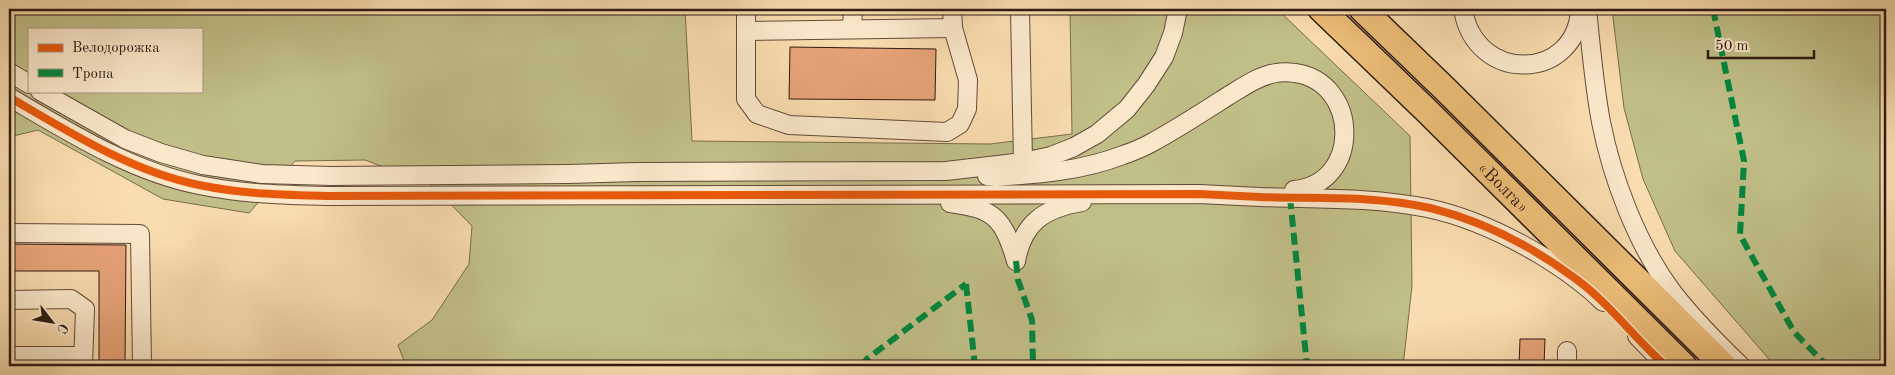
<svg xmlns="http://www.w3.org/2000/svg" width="1895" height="375" font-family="'Old Standard TT',serif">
  <rect width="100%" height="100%" fill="#f9dcaf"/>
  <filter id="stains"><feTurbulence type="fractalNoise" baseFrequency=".004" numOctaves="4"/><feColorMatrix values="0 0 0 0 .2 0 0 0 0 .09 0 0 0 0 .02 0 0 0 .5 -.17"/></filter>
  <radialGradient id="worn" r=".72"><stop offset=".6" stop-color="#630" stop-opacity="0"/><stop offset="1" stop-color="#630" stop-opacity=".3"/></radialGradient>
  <g fill="#c1bf88" stroke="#786d4d" fill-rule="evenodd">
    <path d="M 9,9 L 685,9 L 692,141 L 990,144 L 1072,134 L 1070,9 L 1277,9 L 1410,136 L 1412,286 L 1403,366 L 406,366 L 398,345 L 432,320 L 469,264 L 472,226 L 433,186 L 365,160 L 295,161 L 249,213 L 163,199 L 38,130 L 9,137 ZM 29,29 L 201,29 L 201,91 L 29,91 Z"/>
    <polygon points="1612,9 1886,9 1886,366 1775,366 1675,251 1643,179 1624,108"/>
  </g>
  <g fill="#e8a379" stroke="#2e1b12">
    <polygon points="790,47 936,49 935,100 789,99"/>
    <polygon points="9,244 126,245 125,366 99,366 99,271 9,271"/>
    <polygon points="1520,339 1545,339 1544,366 1519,366"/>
  </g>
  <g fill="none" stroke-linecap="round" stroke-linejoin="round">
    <g stroke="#614b39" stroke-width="20">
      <g id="minor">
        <polyline points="746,9 746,99 757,114 789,125 947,132 960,124 967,109 968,80 953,28 952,9"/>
        <polyline points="1020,9 1023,162"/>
        <path d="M 1463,9 C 1475,85 1577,81 1580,9"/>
        <path d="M 1587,9 C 1591,47 1594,85 1601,122 C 1612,178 1637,244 1671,290 C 1692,318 1716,342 1741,366"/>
        <polyline points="852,29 853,9"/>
        <polyline points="746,31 953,28"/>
        <polyline points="9,72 29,84"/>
        <polyline points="40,91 125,139 161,153 203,165 262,174 331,176 568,174 637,172 946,171 1023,162 1051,156 1074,147 1097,134 1127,109 1146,85 1164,57 1173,33 1178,9"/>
        <path d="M 9,97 C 69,132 130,171 199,185 C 242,194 285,195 329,196 L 1199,194 C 1219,195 1240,196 1260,197 C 1316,199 1371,197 1427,208 C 1466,216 1505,234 1539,254 C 1562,268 1584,283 1603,302"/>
        <path d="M 987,176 L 996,177 C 1039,174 1082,171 1123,155 C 1132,152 1142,148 1151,143 C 1177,129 1203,112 1228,96 C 1243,87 1258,76 1276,73 C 1281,72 1289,72 1295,73 C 1360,82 1362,184 1294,190"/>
        <path d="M 950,203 C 995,209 1003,218 1016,261"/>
        <polyline points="9,233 140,234 142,366"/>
        <path d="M 1016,261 C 1023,222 1045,208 1082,202"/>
        <polyline points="9,300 71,299 85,309 83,366"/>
        <polyline points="1637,336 1666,366"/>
        <polyline points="9,356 83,356"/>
        <polyline points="1567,366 1567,351"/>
      </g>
    </g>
    <g stroke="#2e1b12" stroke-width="28">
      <g id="highway">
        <path id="s1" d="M 1321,9 L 1427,111 L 1684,366"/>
        <polyline points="1362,9 1445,89 1724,366"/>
      </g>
    </g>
    <use href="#minor" stroke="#fbe8cb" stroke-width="18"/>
    <use href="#highway" stroke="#ecbe78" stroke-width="25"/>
    <g stroke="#00873e" stroke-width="6" stroke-dasharray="12 6" stroke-linecap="butt">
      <polyline points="1713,9 1744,161 1740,235 1794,332 1827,366"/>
      <polyline points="1290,197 1307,366"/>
      <polyline points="1016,261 1018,280 1032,320 1033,366"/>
      <polyline points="966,284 975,366"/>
      <polyline points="861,366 867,359 966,284"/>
    </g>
    <g stroke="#fbe8cb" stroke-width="11">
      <path id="cycleway" d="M 9,97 C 69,132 130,171 199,185 C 242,194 285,195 329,196 L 1199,194 C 1219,195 1240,196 1260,197 C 1316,199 1374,195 1430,208 C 1483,221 1533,247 1576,279 C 1610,304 1635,339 1666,366"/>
    </g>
    <use href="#cycleway" stroke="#e8590c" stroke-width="8"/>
  </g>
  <g text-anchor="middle" stroke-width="4.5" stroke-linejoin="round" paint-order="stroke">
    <g font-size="18" fill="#2e1b12" stroke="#fbe8cb">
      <text dy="6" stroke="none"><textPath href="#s1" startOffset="255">«Волга»</textPath></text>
    </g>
  </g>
  <rect width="1895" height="375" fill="none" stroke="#f9dcaf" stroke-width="30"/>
  <rect x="10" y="10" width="1875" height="355" fill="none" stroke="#2e1b12" stroke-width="2.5"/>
  <rect x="15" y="15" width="1865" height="345" fill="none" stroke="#2e1b12"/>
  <rect x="28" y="28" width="175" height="65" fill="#fbe8cb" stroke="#a99681"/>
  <rect x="38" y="44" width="25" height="8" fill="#e8590c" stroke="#a99681"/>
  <text x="72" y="52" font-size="15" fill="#2e1b12">Велодорожка</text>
  <rect x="38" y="69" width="25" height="8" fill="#00873e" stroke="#a99681"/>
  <text x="72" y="78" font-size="15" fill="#2e1b12">Тропа</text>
  <g transform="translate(52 322) rotate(121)" stroke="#fbe8cb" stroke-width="4" paint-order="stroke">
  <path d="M0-4L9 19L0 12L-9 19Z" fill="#2e1b12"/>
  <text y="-8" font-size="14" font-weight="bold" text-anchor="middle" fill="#2e1b12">С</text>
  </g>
  <path d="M1708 50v8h106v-8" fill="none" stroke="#2e1b12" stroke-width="2.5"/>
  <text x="1715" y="50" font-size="15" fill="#2e1b12" stroke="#fbe8cb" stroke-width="4" paint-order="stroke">50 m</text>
  <rect width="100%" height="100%" filter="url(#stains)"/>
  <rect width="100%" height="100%" fill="url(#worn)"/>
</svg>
